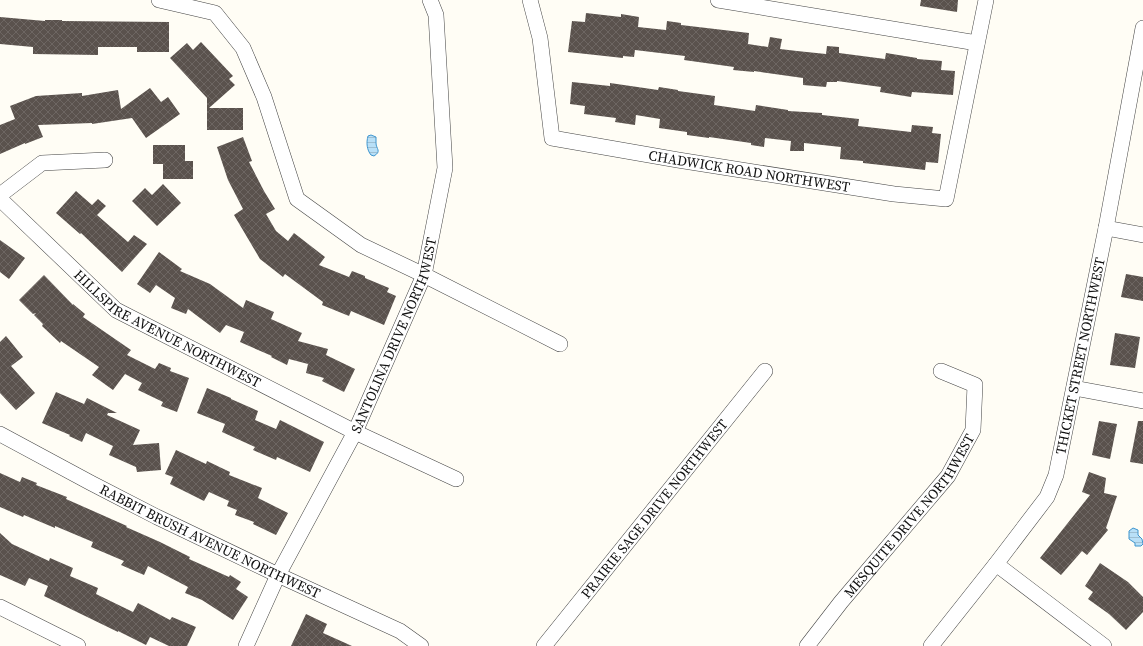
<svg xmlns="http://www.w3.org/2000/svg" width="1143" height="646" font-family="'Source Serif 4',serif">
  <defs>
    <pattern id="water-rules" width="6" height="5" patternUnits="userSpaceOnUse"><rect width="6" height="5" fill="#b9e0f7"/><path d="M0 2.5h6" fill="none" stroke="#9ebfd3"/></pattern>
    <pattern id="building-cross-hatch" width="8" height="8" patternUnits="userSpaceOnUse"><rect width="8" height="8" fill="#5a524d"/><path d="M0 0l8 8M0 8l8-8" fill="none" stroke="#6d6662"/></pattern>
  </defs>
  <rect width="100%" height="100%" fill="#fffdf5"/>
  <g fill="url(#water-rules)" stroke="#3f96cf">
    <path d="M 371,135 L 376,137 C 376,139 376,141 376,143 C 376,149 382,151 374,156 L 371,155 C 367,150 366,143 368,136 Z"/>
    <polygon points="1133,528 1138,530 1138,535 1142,539 1143,544 1141,546 1135,546 1135,543 1129,539 1129,531"/>
  </g>
  <g fill="url(#building-cross-hatch)">
    <polygon points="921,0 958,0 957,12 920,6"/>
    <polygon points="586,13 621,17 621,14 639,17 638,27 666,30 667,21 681,23 681,25 749,33 748,44 768,47 770,37 782,39 780,49 797,51 826,54 827,46 839,47 839,53 885,59 886,53 917,58 917,59 942,61 941,70 955,71 953,95 912,92 911,97 880,92 881,87 837,81 837,82 827,82 826,87 803,85 803,78 754,71 754,72 733,70 734,67 684,60 685,56 635,50 634,57 623,56 623,58 568,52 572,21 585,22"/>
    <polygon points="0,17 45,21 45,20 62,20 62,21 169,22 169,52 137,52 137,47 98,47 98,55 33,54 33,47 0,44"/>
    <polygon points="201,42 233,76 229,79 235,85 209,108 243,108 243,130 207,130 207,98 170,58 187,43 193,50"/>
    <polygon points="572,82 610,86 610,83 658,90 659,87 678,90 678,91 715,96 714,105 755,111 756,105 788,110 788,111 822,113 822,115 859,119 858,126 911,132 912,125 933,127 932,133 941,134 938,163 926,162 925,170 899,167 863,163 863,161 840,159 841,147 804,143 804,151 790,151 791,141 765,138 764,147 751,145 751,143 709,137 709,138 687,135 687,132 659,128 660,119 636,115 635,125 615,122 616,118 584,114 585,106 570,104"/>
    <polygon points="150,88 161,102 168,97 180,114 146,138 132,118 92,124 92,123 38,125 43,137 25,144 25,143 0,154 0,125 15,119 10,106 36,96 82,93 82,96 118,90 121,109"/>
    <polygon points="243,137 252,161 249,162 264,191 275,209 266,214 276,231 288,241 294,233 325,257 319,265 349,277 352,271 365,276 365,278 389,288 387,292 396,296 384,325 351,311 349,316 322,305 323,302 285,274 283,277 260,259 234,215 243,209 228,180 217,147"/>
    <polygon points="153,145 185,145 185,161 193,161 193,179 163,179 163,164 153,164"/>
    <polygon points="163,184 181,203 157,226 132,201 145,188 152,195"/>
    <polygon points="76,191 92,205 98,199 106,206 97,215 128,242 134,235 147,244 122,272 81,233 80,234 56,213"/>
    <polygon points="0,240 25,258 9,279 0,272"/>
    <polygon points="159,252 182,269 180,271 210,284 243,308 246,300 274,312 271,319 302,333 298,341 328,349 326,355 355,369 344,392 322,381 324,378 306,373 308,364 289,359 287,365 271,357 272,356 240,342 244,332 226,325 220,333 188,309 186,314 171,308 175,298 156,285 150,293 137,284"/>
    <polygon points="1126,274 1143,277 1143,301 1121,297"/>
    <polygon points="44,275 73,305 73,304 85,314 83,317 131,350 127,355 155,369 159,363 171,368 170,371 189,378 177,412 161,406 163,402 138,390 142,383 125,374 113,390 92,375 99,367 61,341 60,343 42,326 43,324 34,315 36,313 33,314 19,300"/>
    <polygon points="1115,333 1140,337 1135,368 1110,365"/>
    <polygon points="6,336 23,357 11,366 35,393 16,410 0,393 0,342"/>
    <polygon points="207,388 231,398 231,399 258,411 255,420 276,429 280,420 324,442 310,472 277,457 276,460 253,450 255,447 222,432 225,424 197,413"/>
    <polygon points="56,392 84,404 87,398 117,413 108,413 107,415 140,430 133,445 159,443 161,470 137,472 136,467 109,455 113,446 86,433 82,442 69,436 70,435 42,423"/>
    <polygon points="1099,421 1117,424 1110,459 1092,455"/>
    <polygon points="1138,421 1143,421 1143,464 1130,462"/>
    <polygon points="176,450 206,464 207,461 230,472 229,475 262,488 258,498 288,513 276,535 253,524 254,522 235,515 237,510 227,506 229,501 209,492 204,501 170,484 173,477 165,474"/>
    <polygon points="1089,472 1106,478 1104,493 1117,496 1106,528 1108,530 1087,555 1082,551 1061,575 1040,558 1090,495 1082,492"/>
    <polygon points="0,473 20,482 22,477 37,483 36,485 67,497 66,499 127,526 126,527 160,542 190,557 189,559 229,577 230,575 241,582 236,589 248,597 233,620 202,600 185,593 188,587 148,566 144,575 121,565 124,561 91,547 93,542 55,526 55,528 24,515 23,517 0,507"/>
    <polygon points="0,533 12,544 49,561 50,558 73,568 70,576 98,588 96,594 133,612 138,603 170,620 172,617 196,627 187,646 169,646 150,637 146,645 118,631 118,632 44,596 48,586 29,578 25,586 0,575"/>
    <polygon points="1100,563 1128,582 1143,597 1143,612 1126,630 1109,614 1088,599 1093,592 1085,586"/>
    <polygon points="306,614 327,624 323,633 352,646 291,646"/>
  </g>
  <g fill="none" stroke-linecap="round" stroke-linejoin="round">
    <g stroke="#444" stroke-width="16">
      <g id="street">
        <polyline points="159,0 215,13 243,48 264,97 297,199 361,245 424,275 560,344"/>
        <path id="s1" d="M 530,0 L 540,38 L 552,138 L 678,160 L 894,194 L 946,199 L 986,0"/>
        <polyline points="718,0 977,43"/>
        <polyline points="0,195 42,163 105,160"/>
        <path id="s2" d="M 0,199 L 116,310 L 355,432 L 456,479"/>
        <polyline points="1106,228 1143,235"/>
        <polyline points="1074,388 1143,401"/>
        <path id="s3" d="M 0,434 L 91,483 L 157,517 L 278,575 L 400,631 L 421,646"/>
        <polyline points="996,564 1104,646"/>
        <polyline points="0,607 78,646"/>
        <path id="s4" d="M 246,646 L 278,575 L 355,432 L 424,275 L 445,168 L 436,15 L 430,0"/>
        <path id="s5" d="M 544,646 L 765,371"/>
        <path id="s6" d="M 807,646 L 841,602 L 948,476 L 973,430 L 975,385 L 941,371"/>
        <path id="s7" d="M 931,646 L 996,564 L 1047,497 L 1056,475 L 1106,228 L 1143,28"/>
      </g>
    </g>
    <use href="#street" stroke="#fff" stroke-width="15"/>
  </g>
  <g text-anchor="middle" stroke-width="4" stroke-linejoin="round" paint-order="stroke">
    <g font-size="14" fill="#111" stroke="#fff">
      <text dy="5" stroke="none"><textPath href="#s1" startOffset="340">CHADWICK ROAD NORTHWEST</textPath></text>
      <text dy="5" stroke="none"><textPath href="#s2" startOffset="214">HILLSPIRE AVENUE NORTHWEST</textPath></text>
      <text dy="5" stroke="none"><textPath href="#s4" startOffset="345">SANTOLINA DRIVE NORTHWEST</textPath></text>
      <text dy="5" stroke="none"><textPath href="#s7" startOffset="334">THICKET STREET NORTHWEST</textPath></text>
      <text dy="5" stroke="none"><textPath href="#s5" startOffset="176">PRAIRIE SAGE DRIVE NORTHWEST</textPath></text>
      <text dy="5" stroke="none"><textPath href="#s6" startOffset="166">MESQUITE DRIVE NORTHWEST</textPath></text>
      <text dy="5" stroke="none"><textPath href="#s3" startOffset="236">RABBIT BRUSH AVENUE NORTHWEST</textPath></text>
    </g>
  </g>
</svg>
